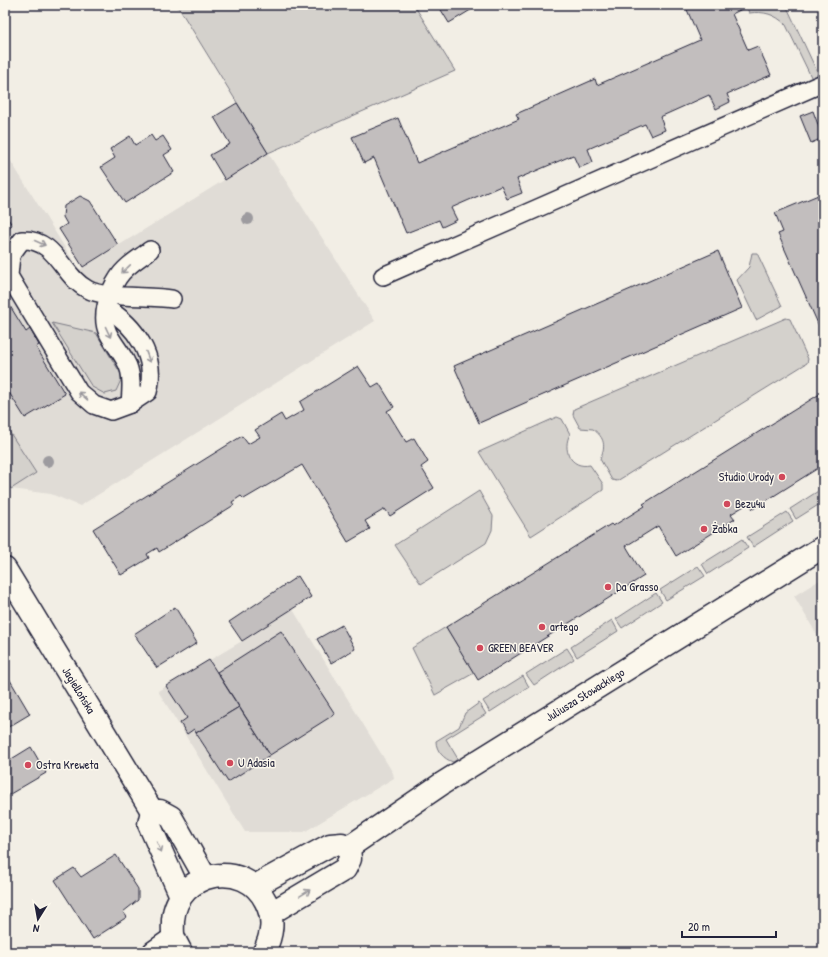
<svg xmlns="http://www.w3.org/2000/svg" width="828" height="957" font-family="'Patrick Hand',sans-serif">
  <rect width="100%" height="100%" fill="#f2eee5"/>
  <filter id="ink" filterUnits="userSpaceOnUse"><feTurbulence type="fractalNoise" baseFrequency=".025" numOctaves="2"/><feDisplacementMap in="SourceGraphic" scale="8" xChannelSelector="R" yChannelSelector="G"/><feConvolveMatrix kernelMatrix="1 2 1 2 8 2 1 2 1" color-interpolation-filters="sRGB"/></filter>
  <g filter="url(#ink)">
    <g fill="#e0dcd6">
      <polygon points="5,152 79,270 268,153 375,321 80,506 51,494 11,489 5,479"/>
      <polygon points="823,578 823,645 794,596"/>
      <polygon points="292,608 393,773 394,778 304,832 245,832 158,691 242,641"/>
    </g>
    <g fill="#d4d1cc" stroke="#7b7a84">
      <polygon points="177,5 414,5 455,71 268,153"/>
      <path d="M 746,5 L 786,5 L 820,78 L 813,81 L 786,25 C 775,14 764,11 749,13 Z"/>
      <polygon points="752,253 757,253 782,306 756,320 737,280 749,267"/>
      <path d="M 786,318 L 790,319 L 808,359 L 807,363 L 617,481 L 612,480 L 600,459 C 606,446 605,438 593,429 L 580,428 L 573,415 L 574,409 Z"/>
      <polygon points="52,323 96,333 121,374 121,380 116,391 105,394 92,387"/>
      <path d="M 557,417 L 562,419 L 570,434 C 562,449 570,469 590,465 L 603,484 L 603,490 L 531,536 L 479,452 Z"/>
      <polygon points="5,425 36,473 11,489 5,479"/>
      <polygon points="823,488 823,502 796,519 790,509"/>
      <polygon points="479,491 493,516 492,530 486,543 421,584 395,545"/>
      <polygon points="787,512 793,521 753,547 747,537"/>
      <polygon points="742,539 748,548 708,574 702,564"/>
      <polygon points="698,566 705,576 666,600 660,590"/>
      <polygon points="656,593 662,602 622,628 616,619"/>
      <polygon points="612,620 618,631 577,657 571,647"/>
      <polygon points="446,627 474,673 435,695 412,648"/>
      <polygon points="567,648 574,659 534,685 526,674"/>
      <polygon points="523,676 529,687 490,712 483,701"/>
      <path d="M 479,703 L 486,714 L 446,739 L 458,759 L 453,762 C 444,759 436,751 436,741 L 459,727 L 465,713 Z"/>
    </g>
    <g fill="#c2bebe" stroke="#22223b">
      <polygon points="438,5 479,5 449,23"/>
      <polygon points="685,5 740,5 742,9 732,14 748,50 758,46 771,75 727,94 730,102 716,109 709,95 660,117 665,130 651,136 645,124 588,149 593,162 579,168 573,155 517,179 522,193 507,199 501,186 451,208 457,220 442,227 439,220 406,233 374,158 364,163 352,137 398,118 417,163 519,119 516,114 595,79 597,85 700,40"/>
      <polygon points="237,103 268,153 225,180 210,155 230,144 214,117"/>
      <polygon points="813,111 823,138 811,143 800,116"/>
      <polygon points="151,135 155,141 163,136 172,150 164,155 174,172 125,203 101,167 115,158 110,149 130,136 135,145"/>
      <polygon points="823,193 823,335 778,234 783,232 775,213"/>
      <polygon points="80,196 90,201 118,245 83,267 59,229 67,224 63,217 64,206"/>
      <polygon points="5,214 12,225 5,230"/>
      <polygon points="718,251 742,308 479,423 454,366"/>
      <polygon points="5,298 26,332 30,329 39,345 36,347 65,394 25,418 5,386"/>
      <polygon points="358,366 372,387 379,383 394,407 387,411 406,442 414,438 428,462 421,467 434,488 390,516 385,509 365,521 370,529 348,542 302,465 244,499 241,496 232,502 234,505 159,552 157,548 147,554 149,558 121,575 93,529 242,436 248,444 260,437 255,430 281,414 285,421 304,410 300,402"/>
      <polygon points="823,392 823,465 753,509 749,503 731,514 735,519 676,556 658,526 626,546 644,576 478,680 446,627 611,524 613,526 645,506 643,504"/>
      <polygon points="298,576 311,597 242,641 229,622"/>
      <polygon points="175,607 197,643 157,668 134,634"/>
      <polygon points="342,625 355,649 331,663 317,639"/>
      <polygon points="281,631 335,714 270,755 217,672"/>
      <polygon points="209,660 239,707 196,733 194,729 187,734 180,723 187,718 166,686"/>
      <polygon points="7,675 30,714 5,729 5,676"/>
      <polygon points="239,707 270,755 228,782 196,733"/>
      <polygon points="31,747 46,773 5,797 5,763"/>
      <polygon points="116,855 138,889 138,900 123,912 127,917 93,939 55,880 74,868 81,877"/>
    </g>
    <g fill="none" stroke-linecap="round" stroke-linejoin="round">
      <g stroke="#22223b" stroke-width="20">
        <g id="service">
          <path d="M 150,250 C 140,258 125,266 118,278 C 108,293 100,317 108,333 C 113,343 121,352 126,362 C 133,374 131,391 130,404 L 111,411 L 94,405 L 79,392 L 9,276 L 11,255 L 22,240 C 57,239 61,275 87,289 C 104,299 150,295 172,299"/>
          <polyline points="383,276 823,83"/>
          <path d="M 106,308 C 135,325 158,357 148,392 L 130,404"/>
        </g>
      </g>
      <g stroke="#22223b" stroke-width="25">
        <g id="minor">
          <path id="s1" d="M 349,847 L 443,783 L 823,547"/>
          <polyline points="255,886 330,845 342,844 349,847"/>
          <polyline points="271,913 345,869 350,859 349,847"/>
          <polyline points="154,952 174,938"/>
        </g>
      </g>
      <g stroke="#22223b" stroke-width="25">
        <g id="tertiary">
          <path id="s2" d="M 5,569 L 152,811"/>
          <polyline points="152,811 149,824 181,896"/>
          <polyline points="152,811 160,811 171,817 205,877"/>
          <path d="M 181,952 C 179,948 176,943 174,938 C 172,933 173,926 173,920 C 177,871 245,858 266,902 C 275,920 272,935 264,952"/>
        </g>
      </g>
      <use href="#service" stroke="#fbf7ec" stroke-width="17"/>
      <use href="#minor" stroke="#fbf7ec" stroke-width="22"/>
      <use href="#tertiary" stroke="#fbf7ec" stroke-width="22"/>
    </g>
    <g fill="#9d9b9f">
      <circle cx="248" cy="219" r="6"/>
      <circle cx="48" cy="461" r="6"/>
    </g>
    <defs><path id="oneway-shaft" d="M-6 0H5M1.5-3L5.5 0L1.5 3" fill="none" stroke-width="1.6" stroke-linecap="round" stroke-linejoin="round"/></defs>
    <g stroke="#99979c">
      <use href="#oneway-shaft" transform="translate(40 243) rotate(24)"/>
      <use href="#oneway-shaft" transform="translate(126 269) rotate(136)"/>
      <use href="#oneway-shaft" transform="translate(108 332) rotate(65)"/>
      <use href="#oneway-shaft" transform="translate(148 357) rotate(69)"/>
      <use href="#oneway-shaft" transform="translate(83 396) rotate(-139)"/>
      <use href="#oneway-shaft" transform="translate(159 847) rotate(66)"/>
      <use href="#oneway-shaft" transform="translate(305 893) rotate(-31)"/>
    </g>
  </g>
  <g fill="#d1495b" stroke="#fbf7ec" stroke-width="1.5">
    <circle cx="782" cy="477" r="4"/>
    <circle cx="727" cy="504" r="4"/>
    <circle cx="704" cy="529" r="4"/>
    <circle cx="608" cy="587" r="4"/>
    <circle cx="542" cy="627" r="4"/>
    <circle cx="480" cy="648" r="4"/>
    <circle cx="230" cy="763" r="4"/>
    <circle cx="28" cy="765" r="4"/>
  </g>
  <g text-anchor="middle" stroke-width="3" stroke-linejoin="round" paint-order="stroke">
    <g font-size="12" fill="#22223b" stroke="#fbf7ec" text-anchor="start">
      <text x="774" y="481" text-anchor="end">Studio Urody</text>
      <text x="735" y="508">Bezu4u</text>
      <text x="712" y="533">Żabka</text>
      <text x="616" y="591">Da Grasso</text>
      <text x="550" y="631">artego</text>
      <text x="488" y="652">GREEN BEAVER</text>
      <text x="238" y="767">U Adasia</text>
      <text x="36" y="769">Ostra Kreweta</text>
    </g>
    <g font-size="12" fill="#22223b" stroke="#fbf7ec">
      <text dy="4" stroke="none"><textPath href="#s2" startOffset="142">Jagiellońska</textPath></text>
      <text dy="4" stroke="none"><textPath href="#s1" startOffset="281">Juliusza Słowackiego</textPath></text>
    </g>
  </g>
  <rect width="828" height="957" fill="none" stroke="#fbf7ec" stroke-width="20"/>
  <rect x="10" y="10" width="808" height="937" fill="none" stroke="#22223b" stroke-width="1.5" filter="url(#ink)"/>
  <g transform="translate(38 919) rotate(191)" stroke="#fbf7ec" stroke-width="3" paint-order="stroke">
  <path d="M0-3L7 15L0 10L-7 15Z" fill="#22223b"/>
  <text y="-6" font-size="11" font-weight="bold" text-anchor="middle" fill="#22223b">N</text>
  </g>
  <path d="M682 931v6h94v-6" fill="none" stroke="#22223b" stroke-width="2"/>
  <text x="688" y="931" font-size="12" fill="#22223b" stroke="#fbf7ec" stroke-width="3" paint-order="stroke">20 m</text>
</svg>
